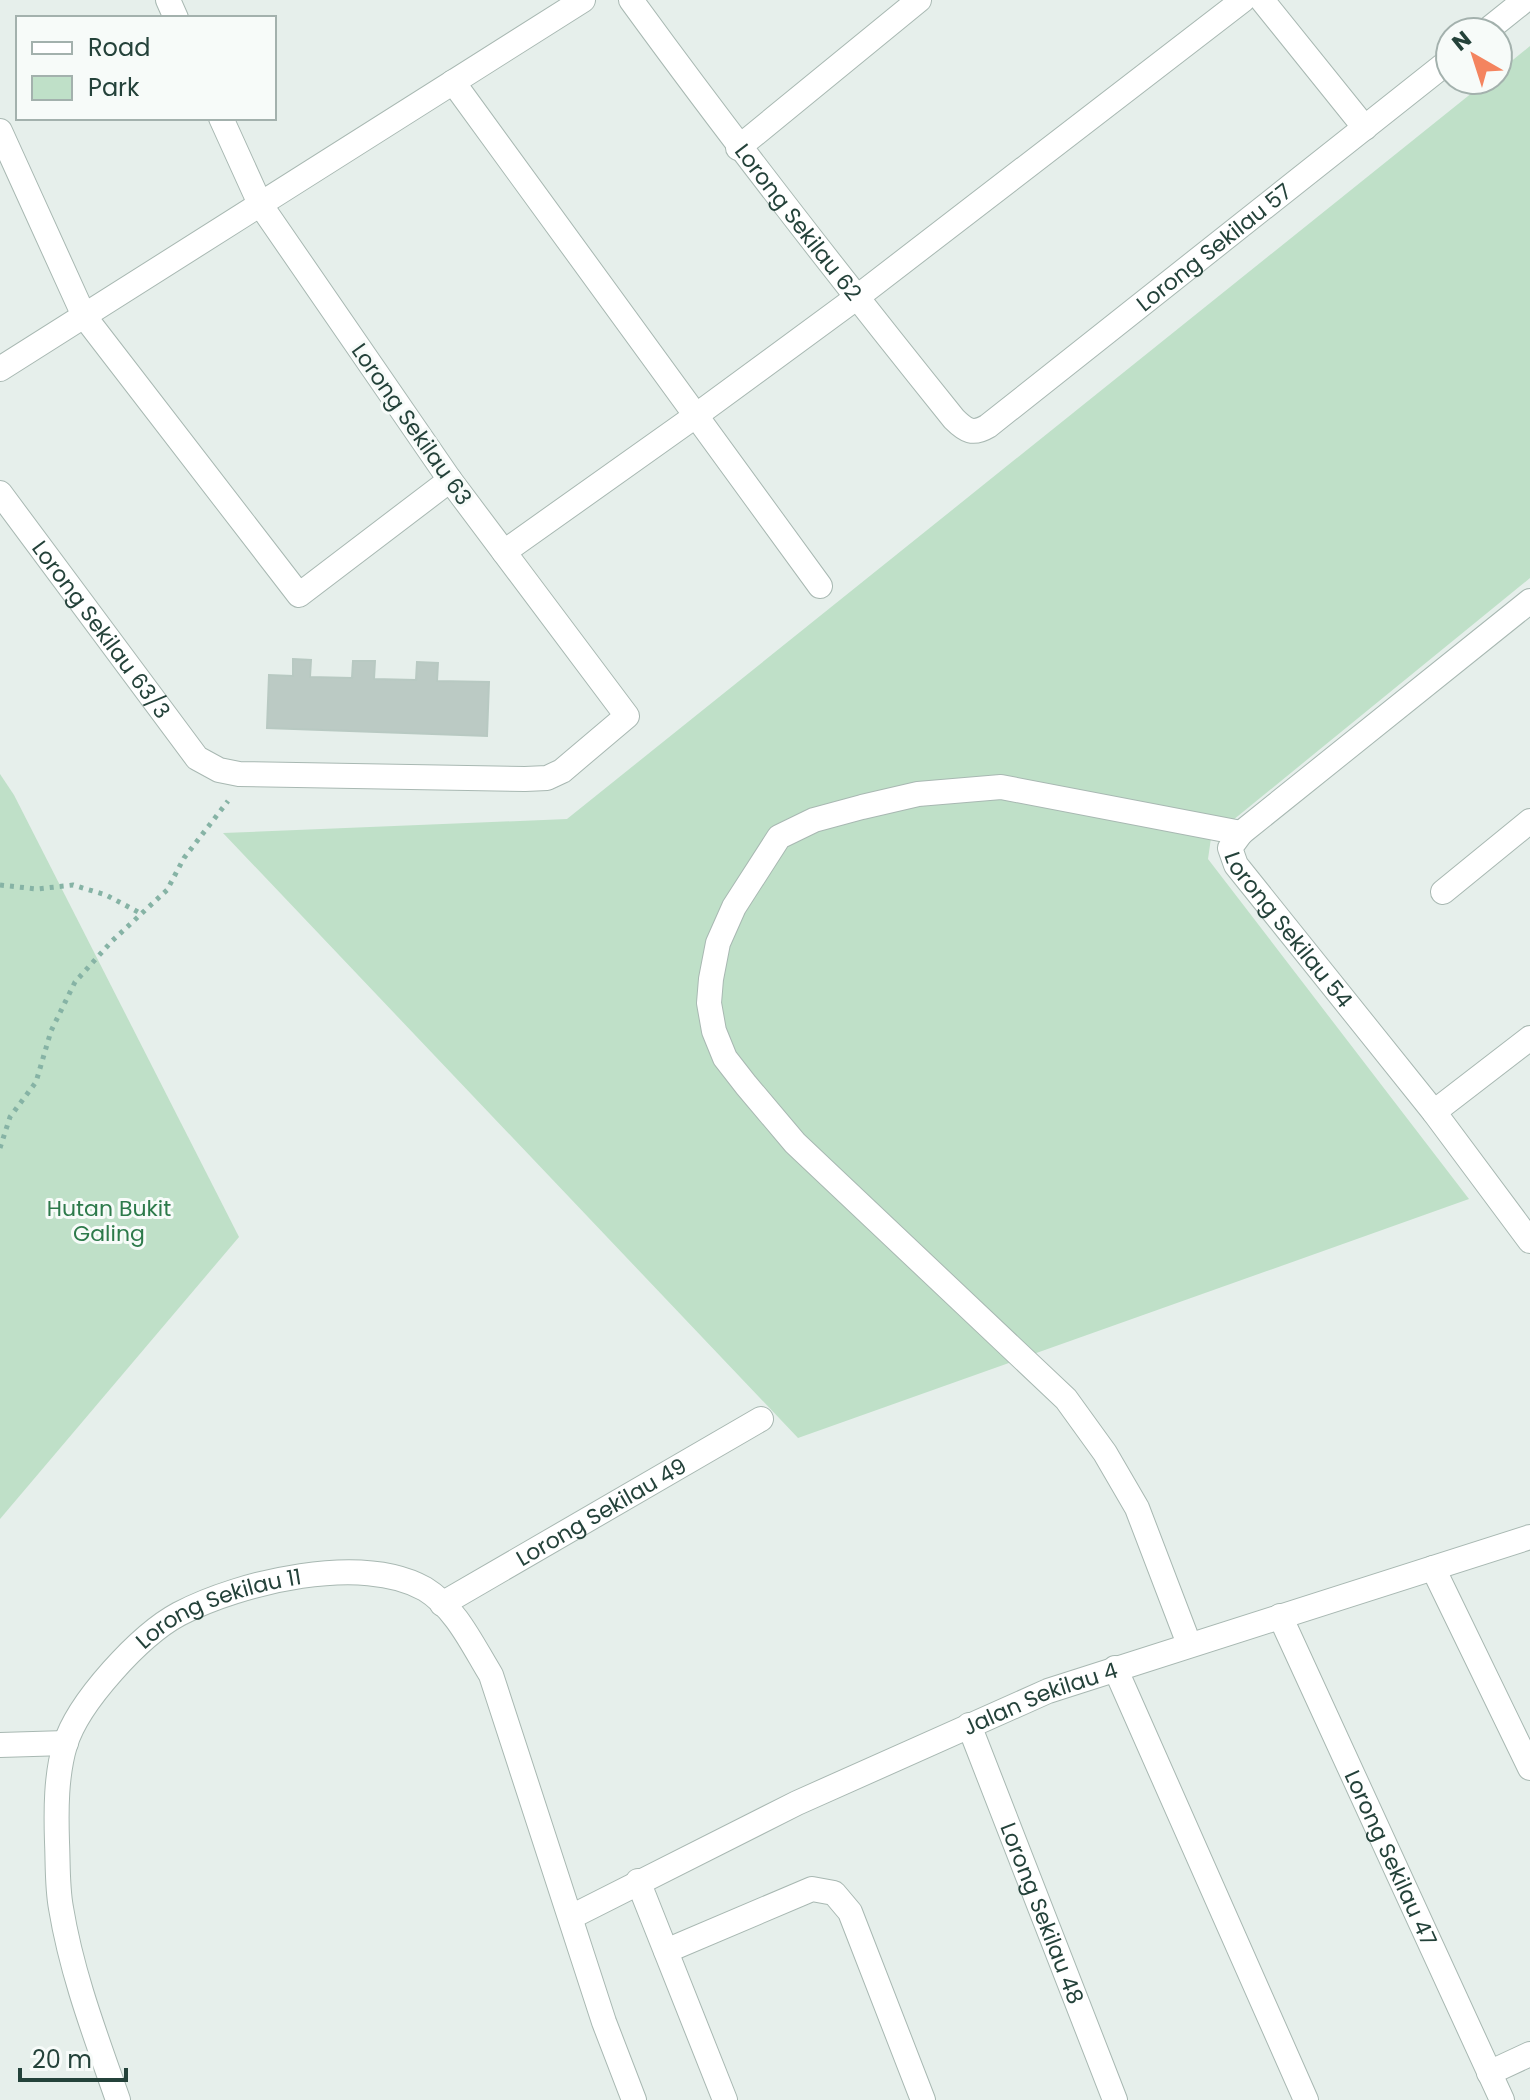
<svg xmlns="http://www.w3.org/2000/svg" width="1530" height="2100" font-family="Poppins,sans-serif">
  <rect width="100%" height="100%" fill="#e6efeb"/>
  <g fill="#bfe0c8">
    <polygon points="1530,46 1530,578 1211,838 1208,859 1469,1199 798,1438 223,833 567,819 1488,80 1498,80 1498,72"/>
    <polygon points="0,774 14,795 239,1237 0,1519"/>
  </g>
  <polygon fill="#bbcac4" stroke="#b8c9c2" stroke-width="2" points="293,659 311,660 310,677 352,678 353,661 375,661 374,679 416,680 417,662 438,663 437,681 489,682 487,736 267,728 269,675 293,676"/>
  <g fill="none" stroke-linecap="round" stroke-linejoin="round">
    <g stroke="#a8b8b2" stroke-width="26">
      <g id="minor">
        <polyline points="168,0 176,18"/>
        <path id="s1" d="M 631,0 C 735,143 843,281 954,419 C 966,431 973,435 988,426 L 1450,60"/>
        <polyline points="1262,0 1365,128"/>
        <polyline points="1485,32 1525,0"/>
        <polyline points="453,82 820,586"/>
        <polyline points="0,131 84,316 299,595 450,480"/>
        <polyline points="738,148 919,0"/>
        <polyline points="0,369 583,0"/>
        <path id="s2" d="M 0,493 L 197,758 L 219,770 L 239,774 L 525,779 L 547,778 L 562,771 L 627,716 L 450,480 L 260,204 L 221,118"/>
        <polyline points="504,552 694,417 856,298 1243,0"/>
        <path id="s3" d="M 1530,601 L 1241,833 L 1230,848 L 1236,865 L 1434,1112 L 1530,1241"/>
        <polyline points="1443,892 1530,821"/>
        <polyline points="1434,1112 1530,1038"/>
        <polyline points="1433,1568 1530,1768"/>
        <path id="s4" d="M 442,1604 L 761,1419"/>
        <path id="s5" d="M 1280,1616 L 1502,2100"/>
        <polyline points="1189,1644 1137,1508 1105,1453 1066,1399 795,1143 746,1085 725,1058 714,1031 709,1003 711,979 718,943 734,907 779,837 814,820 862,807 918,794 1001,787 1241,833"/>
        <polyline points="1115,1668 1306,2100"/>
        <path id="s6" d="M 969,1725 L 1115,2100"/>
        <polyline points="0,1745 66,1743"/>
        <polyline points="638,1881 725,2100"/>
        <path id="s7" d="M 571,1917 L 797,1803 L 1048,1691 L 1530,1537"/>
        <polyline points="666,1951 812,1889 834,1893 850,1912 923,2100"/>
        <polyline points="1489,2073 1530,2054"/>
        <path id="s8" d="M 118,2100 C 96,2037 72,1975 61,1908 C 57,1887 58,1863 57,1842 C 56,1810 56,1775 65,1745 C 78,1702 140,1635 179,1614 C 240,1582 362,1553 425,1589 C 456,1608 473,1646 491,1675 L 604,2022 L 634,2100"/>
      </g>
    </g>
    <g stroke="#86b3a5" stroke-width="5" stroke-dasharray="4 6" stroke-linecap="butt">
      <polyline points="0,885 37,889 73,885 106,895 142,914"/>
      <polyline points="0,1148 10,1117 36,1082 51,1031 75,982 112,941 167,890 184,858 228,801"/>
    </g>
    <use href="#minor" stroke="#fff" stroke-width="24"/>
  </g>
  <g text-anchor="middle" stroke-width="6" stroke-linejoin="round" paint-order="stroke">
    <g font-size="22" fill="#24423a" stroke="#f7fbf9">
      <text dy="8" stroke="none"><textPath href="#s1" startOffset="278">Lorong Sekilau 62</textPath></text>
      <text dy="8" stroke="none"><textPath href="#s1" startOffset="856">Lorong Sekilau 57</textPath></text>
      <text transform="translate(412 424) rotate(55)" y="8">Lorong Sekilau 63</text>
      <text dy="8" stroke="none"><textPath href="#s2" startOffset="170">Lorong Sekilau 63/3</textPath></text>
      <text dy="8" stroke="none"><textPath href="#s3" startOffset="490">Lorong Sekilau 54</textPath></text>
      <text dy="8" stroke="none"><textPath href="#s4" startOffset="184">Lorong Sekilau 49</textPath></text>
      <text dy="8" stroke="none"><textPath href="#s8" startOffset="580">Lorong Sekilau 11</textPath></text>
      <text dy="8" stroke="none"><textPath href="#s7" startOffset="518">Jalan Sekilau 4</textPath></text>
      <text dy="8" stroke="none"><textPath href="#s5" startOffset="266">Lorong Sekilau 47</textPath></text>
      <text dy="8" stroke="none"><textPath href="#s6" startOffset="202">Lorong Sekilau 48</textPath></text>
    </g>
    <g font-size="22" fill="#2d7a4b" stroke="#f7fbf9">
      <text x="109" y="1216">Hutan Bukit<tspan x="109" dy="25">Galing</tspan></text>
    </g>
  </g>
  <rect x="16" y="16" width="260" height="104" fill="#f7fbf9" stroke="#a3b1ad" stroke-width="2"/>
  <rect x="32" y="42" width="40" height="12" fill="#ffffff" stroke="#a3b1ad" stroke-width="2"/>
  <text x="88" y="56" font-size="24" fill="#24423a">Road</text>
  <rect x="32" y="76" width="40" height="24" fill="#bfe0c8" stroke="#a3b1ad" stroke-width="2"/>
  <text x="88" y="96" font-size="24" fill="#24423a">Park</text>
  <g transform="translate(1474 56) rotate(321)"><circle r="38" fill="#f7fbf9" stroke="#a3b1ad" stroke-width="2"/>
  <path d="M0-6L14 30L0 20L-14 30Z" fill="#f4845f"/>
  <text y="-12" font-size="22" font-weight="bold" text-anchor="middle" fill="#24423a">N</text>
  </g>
  <path d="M20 2068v12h106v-12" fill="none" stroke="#24423a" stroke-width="4"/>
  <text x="32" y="2068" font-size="24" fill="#24423a" stroke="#f7fbf9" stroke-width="6" paint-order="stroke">20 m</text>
</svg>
